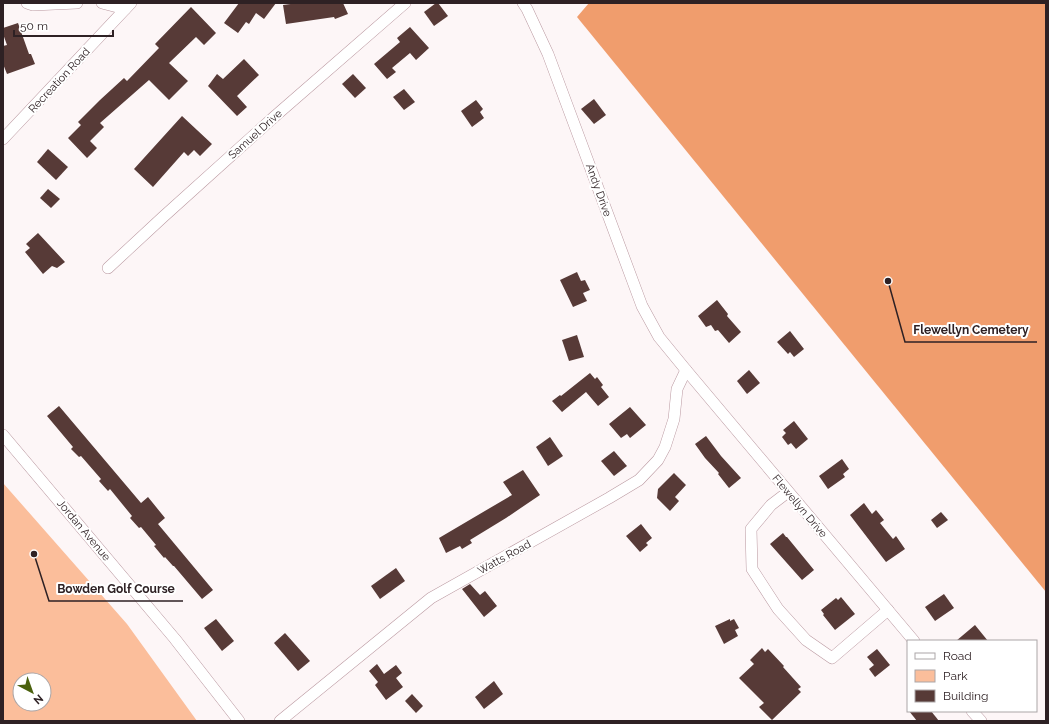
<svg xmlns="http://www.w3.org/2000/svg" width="1049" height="724" font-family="Raleway,sans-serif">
  <rect width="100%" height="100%" fill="#fdf6f7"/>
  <path fill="#fbbe9b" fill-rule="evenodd" d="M 3,483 L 127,624 L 197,721 L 3,721 ZM 20,680 L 44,680 L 44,704 L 20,704 Z"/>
  <polygon fill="#f09d6d" points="589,3 1046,3 1046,592 577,17"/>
  <g fill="#573a37">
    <polygon points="239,3 276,3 264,19 256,13 249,24 246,22 238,33 224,23"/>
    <polygon points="298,3 343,3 348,14 335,19 334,17 286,24 283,5"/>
    <polygon points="436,3 438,3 448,16 434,26 424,12"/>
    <polygon points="191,7 216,33 204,45 196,37 169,63 188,81 169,100 149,80 100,123 104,127 90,141 97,148 87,158 68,138 81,125 78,122 100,100 124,78 127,81 159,48 155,44"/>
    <polygon points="18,23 29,54 31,54 35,64 7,74 3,64 3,46 7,45 3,34 3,28"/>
    <polygon points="410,27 429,48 416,60 410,53 392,68 396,72 387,79 374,64 400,42 397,38"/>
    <polygon points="244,59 259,75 237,96 247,107 237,116 208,86 217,74 223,79"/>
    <polygon points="353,74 366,88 355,98 342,84"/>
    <polygon points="404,89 415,102 404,110 393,97"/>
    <polygon points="594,99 606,115 594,124 581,109"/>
    <polygon points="476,100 483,109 480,112 484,118 472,127 461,111"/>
    <polygon points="182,116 212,144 200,156 194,150 188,156 184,152 153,187 134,169"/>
    <polygon points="48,149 68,167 56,180 37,162"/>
    <polygon points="48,189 60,199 51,208 40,198"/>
    <polygon points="38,233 65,262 57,268 52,266 43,274 25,252 30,248 26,244"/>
    <polygon points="577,272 581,281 585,280 590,290 583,293 587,301 573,307 560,280"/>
    <polygon points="717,300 728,314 727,316 741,332 729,343 718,330 715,331 711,325 706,327 698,316"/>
    <polygon points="790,331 804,349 794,357 790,352 788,354 777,342"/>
    <polygon points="577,335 584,357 569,361 562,340"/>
    <polygon points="749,370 760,383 747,394 737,381"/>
    <polygon points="590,373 595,379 597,377 603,385 601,387 609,397 598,406 586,392 562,412 552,401 560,395 561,396"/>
    <polygon points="59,406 141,503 148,497 165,518 158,524 213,590 202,599 174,566 173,566 165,557 164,558 154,546 156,545 141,527 139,528 130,518 132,516 123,505 110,489 108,491 99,481 101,479 81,456 79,457 71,449 73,447 47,416"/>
    <polygon points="630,407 646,425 630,438 627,434 621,438 609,424"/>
    <polygon points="794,421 808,439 796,449 791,443 788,445 782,437 786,433 783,430"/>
    <polygon points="706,436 721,456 741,478 729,488 718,474 719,473 705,458 695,444"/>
    <polygon points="550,437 563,456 548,466 536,447"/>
    <polygon points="614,451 627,466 614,476 601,461"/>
    <polygon points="842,459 849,469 843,474 845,477 828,489 819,476"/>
    <polygon points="523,470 540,495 506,518 470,540 472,543 462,549 460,546 446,553 439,538 512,495 503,482"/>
    <polygon points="674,473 686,485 675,497 679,501 670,511 657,498 658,489"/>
    <polygon points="864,503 872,514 876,510 884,520 880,523 893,539 896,536 905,549 886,562 850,515"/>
    <polygon points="941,512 948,520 937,528 931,520"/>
    <polygon points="641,524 652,538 646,543 648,545 640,552 626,536"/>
    <polygon points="783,533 786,537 787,537 814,570 802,580 770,544"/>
    <polygon points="396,568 405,581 380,599 371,586"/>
    <polygon points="470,584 480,595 485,591 497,606 484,617 462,589"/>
    <polygon points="944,594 954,608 935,621 925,607"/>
    <polygon points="841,597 855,614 835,630 823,615 824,614 821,610 836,598 838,600"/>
    <polygon points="216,619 234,641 222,651 204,628"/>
    <polygon points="730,619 730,621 734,619 739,628 735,630 738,636 724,644 715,626"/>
    <polygon points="975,625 988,641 956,641"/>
    <polygon points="285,633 310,661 298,671 274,643"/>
    <polygon points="762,648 765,652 768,649 784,666 783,667 801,687 798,689 801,692 772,720 759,707 764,703 739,678 754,664 750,660"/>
    <polygon points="877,649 890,665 875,677 869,669 874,665 867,657"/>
    <polygon points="377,664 384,674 396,665 402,673 396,678 403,687 386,700 375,685 378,682 369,671"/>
    <polygon points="494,681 503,694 484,709 475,697"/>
    <polygon points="412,694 423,706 416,713 405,701"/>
    <polygon points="909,711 931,711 939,721 917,721"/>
  </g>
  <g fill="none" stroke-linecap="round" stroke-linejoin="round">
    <g stroke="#ba98a0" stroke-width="12">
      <g id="street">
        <polyline points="27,3 33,5 77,3"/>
        <polyline points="102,3 125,9"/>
        <polyline points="523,3 527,9 548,54 642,306 659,337 686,370 914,641"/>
        <polyline points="3,139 131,3"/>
        <polyline points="108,268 163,217 274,117 405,3"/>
        <polyline points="3,435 175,639 239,721"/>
        <polyline points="788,492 771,505 751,529 752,569 778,609 806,640 832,658 888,610"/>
        <polyline points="972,711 981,721"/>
        <polyline points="280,721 431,598 609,498 639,480 658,460 665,447 674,419 677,389 686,370"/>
      </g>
    </g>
    <use href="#street" stroke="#fff" stroke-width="11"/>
  </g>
  <g text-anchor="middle" stroke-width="4" stroke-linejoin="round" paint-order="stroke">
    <g font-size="11" fill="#2e2124" stroke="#fff">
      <text transform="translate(59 80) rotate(-47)" y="4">Recreation Road</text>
      <text transform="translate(255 134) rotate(-42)" y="4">Samuel Drive</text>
      <text transform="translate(599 190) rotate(70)" y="4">Andy Drive</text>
      <text transform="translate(800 506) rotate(50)" y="4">Flewellyn Drive</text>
      <text transform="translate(84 530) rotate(50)" y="4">Jordan Avenue</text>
      <text transform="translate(504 557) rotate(-29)" y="4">Watts Road</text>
    </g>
  </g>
  <path fill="none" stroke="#2e2124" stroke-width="1.5" d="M888 281L905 342H1037M34 554L49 601H183"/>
  <g fill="#2e2124" stroke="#fff" stroke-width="1.5">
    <circle cx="888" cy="281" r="4"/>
    <circle cx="34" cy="554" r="4"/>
  </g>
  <g font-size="12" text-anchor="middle" font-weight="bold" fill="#2e2124" stroke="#fff" stroke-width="4" stroke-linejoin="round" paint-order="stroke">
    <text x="971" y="334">Flewellyn Cemetery</text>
    <text x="116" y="593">Bowden Golf Course</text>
  </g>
  <rect width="1049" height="724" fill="none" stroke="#2e2124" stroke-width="8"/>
  <rect x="907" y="640" width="130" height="72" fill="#ffffff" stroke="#aba6a7"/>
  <rect x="915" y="653" width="20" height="6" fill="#ffffff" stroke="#aba6a7"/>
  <text x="943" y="660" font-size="12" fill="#2e2124">Road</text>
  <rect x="915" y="670" width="20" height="12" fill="#fbbe9b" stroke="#aba6a7"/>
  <text x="943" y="680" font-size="12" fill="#2e2124">Park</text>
  <rect x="915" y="690" width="20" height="12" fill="#573a37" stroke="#aba6a7"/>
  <text x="943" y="700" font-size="12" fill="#2e2124">Building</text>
  <g transform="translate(32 692) rotate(139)"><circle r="19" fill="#ffffff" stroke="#aba6a7"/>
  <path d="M0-3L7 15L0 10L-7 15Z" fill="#4a610e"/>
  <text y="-6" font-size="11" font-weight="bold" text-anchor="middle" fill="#2e2124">N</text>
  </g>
  <path d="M14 30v6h99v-6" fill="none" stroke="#2e2124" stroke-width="2"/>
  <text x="20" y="30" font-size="12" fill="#2e2124" stroke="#ffffff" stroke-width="3" paint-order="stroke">50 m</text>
</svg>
